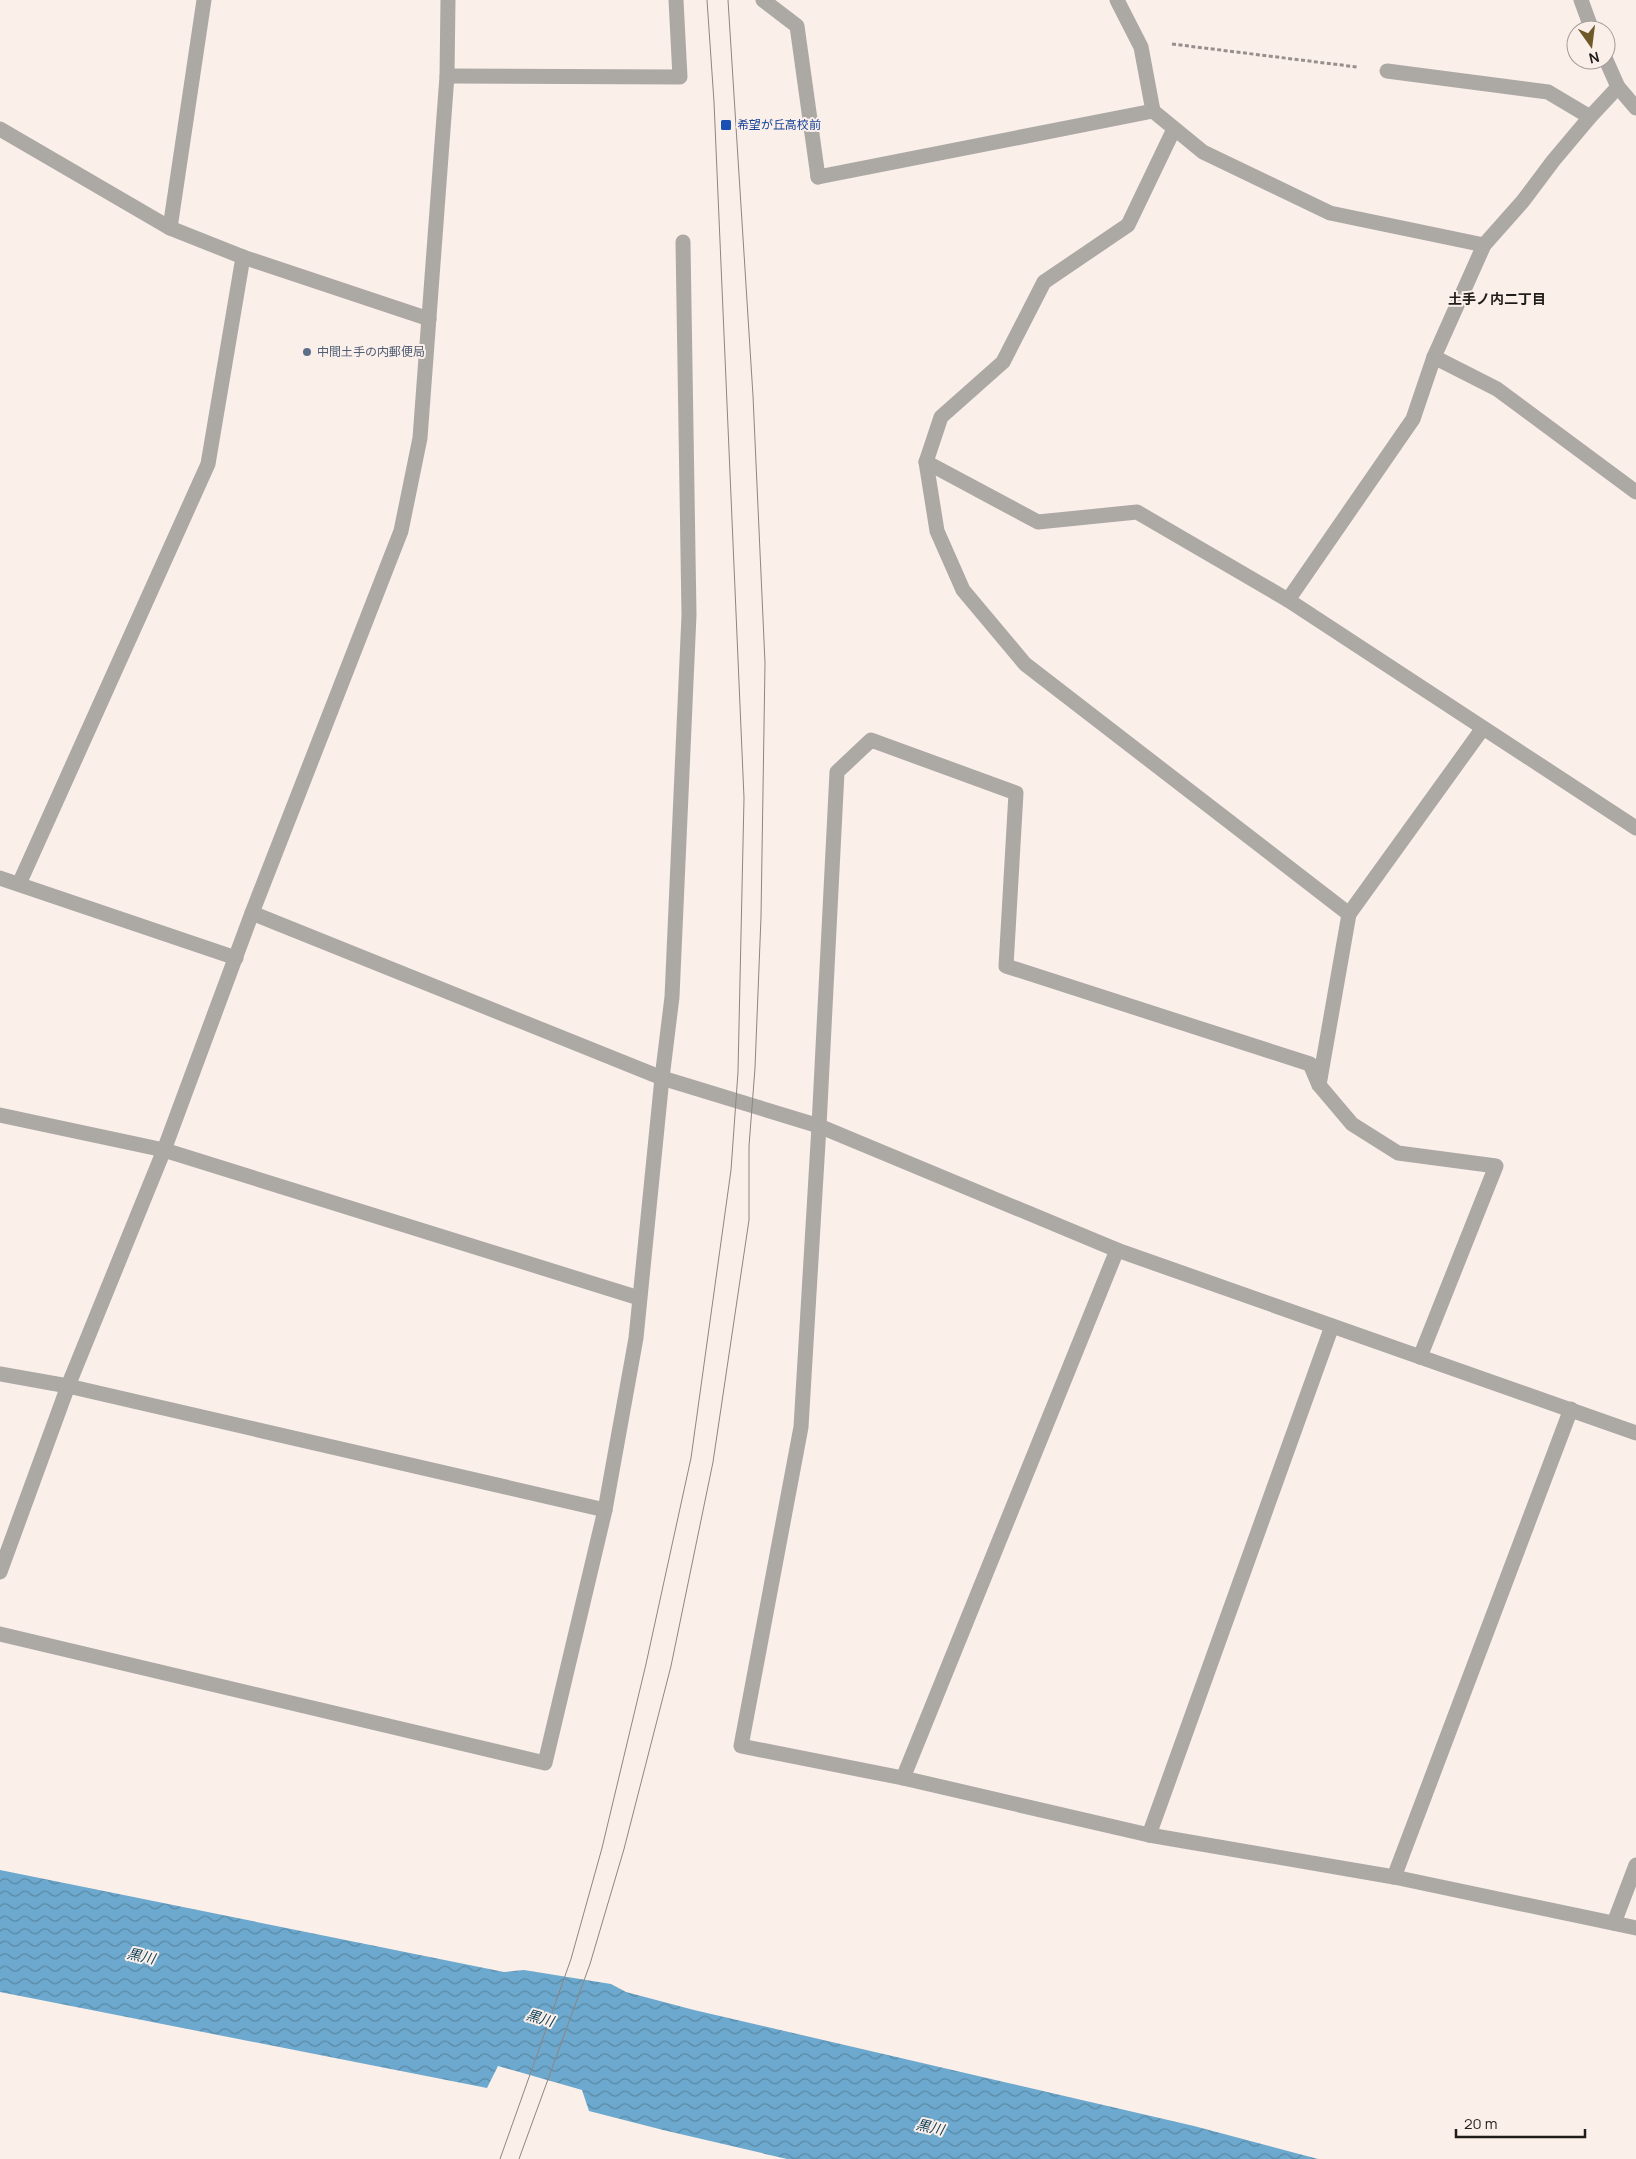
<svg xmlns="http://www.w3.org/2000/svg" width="1636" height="2159" font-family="Manrope,'Noto Sans JP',sans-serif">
  <defs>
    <pattern id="water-waves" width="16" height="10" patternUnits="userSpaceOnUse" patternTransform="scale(1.25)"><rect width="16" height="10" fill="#6da9ce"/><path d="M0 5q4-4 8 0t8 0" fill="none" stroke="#5989a6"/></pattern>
  </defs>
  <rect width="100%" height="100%" fill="#fbefe9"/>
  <polygon fill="url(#water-waves)" points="0,1870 504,1972 524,1970 611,1984 626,1992 694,2010 1194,2126 1318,2159 787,2159 663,2130 589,2111 582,2090 498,2066 487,2088 0,1992"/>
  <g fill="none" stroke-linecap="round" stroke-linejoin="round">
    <polyline stroke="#978f8b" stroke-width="3" stroke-dasharray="4 2.5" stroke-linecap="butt" points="1172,44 1357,67"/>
    <g stroke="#aca9a5" stroke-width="15">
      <polyline points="763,0 797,26 818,177"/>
      <polyline points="1387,71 1548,92 1590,117"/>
      <polyline points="662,1078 672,997 689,615 683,242"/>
    </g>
    <g stroke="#aca9a5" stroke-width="15">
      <polyline points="1117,0 1141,47 1153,111"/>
      <polyline points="1581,0 1592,30"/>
      <polyline points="1606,60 1618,87 1636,108"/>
      <polyline points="447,76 680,77 676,0"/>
      <polyline points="1618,87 1590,117 1553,161 1523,201 1484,245 1434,357 1413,419 1288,600 1636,828"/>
      <polyline points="0,129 170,228 243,257 429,319"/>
      <polyline points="1174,129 1128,225 1044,282 1003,362 941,417 926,462 1038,522 1137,512 1288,600"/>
      <polyline points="818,177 1153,111 1203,152 1330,213 1484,245"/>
      <polyline points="170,228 204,0"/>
      <polyline points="1434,357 1497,389 1636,492"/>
      <polyline points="926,462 937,531 963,590 1025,664 1349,914 1483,728"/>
      <polyline points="0,878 236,958"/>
      <polyline points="19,884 208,464 243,257"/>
      <polyline points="252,913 662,1078 819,1126 1117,1250 1636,1433"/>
      <polyline points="1319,1085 1349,914"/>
      <polyline points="0,1115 164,1150 639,1298"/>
      <polyline points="1117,1250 903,1778 1149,1835 1394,1877 1636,1928"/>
      <polyline points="0,1374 68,1386 605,1510"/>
      <polyline points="0,1572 68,1386 164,1150 252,913 401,531 420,438 447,76 448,0"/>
      <polyline points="0,1634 545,1763 605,1510 636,1338 662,1078"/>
      <polyline points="903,1778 741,1746 801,1427 819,1126 837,772 871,740 1016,793 1006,966 1310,1064 1319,1085 1352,1124 1398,1153 1496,1166 1420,1357"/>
      <polyline points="1149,1835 1332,1326"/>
      <polyline points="1394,1877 1571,1409"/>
      <polyline points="1614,1923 1636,1865"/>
    </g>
    <g stroke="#8e8682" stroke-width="1">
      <polyline points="500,2159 571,1959 602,1848 646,1664 691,1458 731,1170 738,1072 744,798 714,102 707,0"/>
      <polyline points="519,2159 590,1964 624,1849 671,1666 713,1462 749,1220 749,1146 755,1068 761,917 765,663 753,396 728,0"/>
    </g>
  </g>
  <rect fill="#1a4fb4" stroke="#fbefe9" stroke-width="2" x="720" y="119" width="12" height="12" rx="2.5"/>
  <circle fill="#5c6f8a" stroke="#fbefe9" stroke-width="2" cx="307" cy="352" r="5"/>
  <g text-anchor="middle" stroke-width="4" stroke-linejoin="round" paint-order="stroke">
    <g font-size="12" fill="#164399" stroke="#fbefe9" text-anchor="start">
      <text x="737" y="129">希望が丘高校前</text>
    </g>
    <g font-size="12" fill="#4e5e75" stroke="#fbefe9" text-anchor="start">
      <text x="317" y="356">中間土手の内郵便局</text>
    </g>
    <g font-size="14" font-weight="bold" fill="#201c1a" stroke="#fbefe9">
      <text x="1497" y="304">土手ノ内二丁目</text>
    </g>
    <g font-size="14" font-style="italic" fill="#083b55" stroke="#fbefe9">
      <text transform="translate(141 1956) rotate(13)" y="5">黒川</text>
      <text transform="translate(540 2018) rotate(16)" y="5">黒川</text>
      <text transform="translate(930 2127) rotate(13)" y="5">黒川</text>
    </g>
  </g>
  <g transform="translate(1591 45) rotate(166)"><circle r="24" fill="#fbefe9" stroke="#a39b96"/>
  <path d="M0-4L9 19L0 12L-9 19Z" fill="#6d5a28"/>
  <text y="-8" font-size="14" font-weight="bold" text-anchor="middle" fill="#201c1a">N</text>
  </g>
  <path d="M1456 2129v8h129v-8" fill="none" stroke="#201c1a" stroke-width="2.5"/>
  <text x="1464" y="2129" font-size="15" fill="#201c1a" stroke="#fbefe9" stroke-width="4" paint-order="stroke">20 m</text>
</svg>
